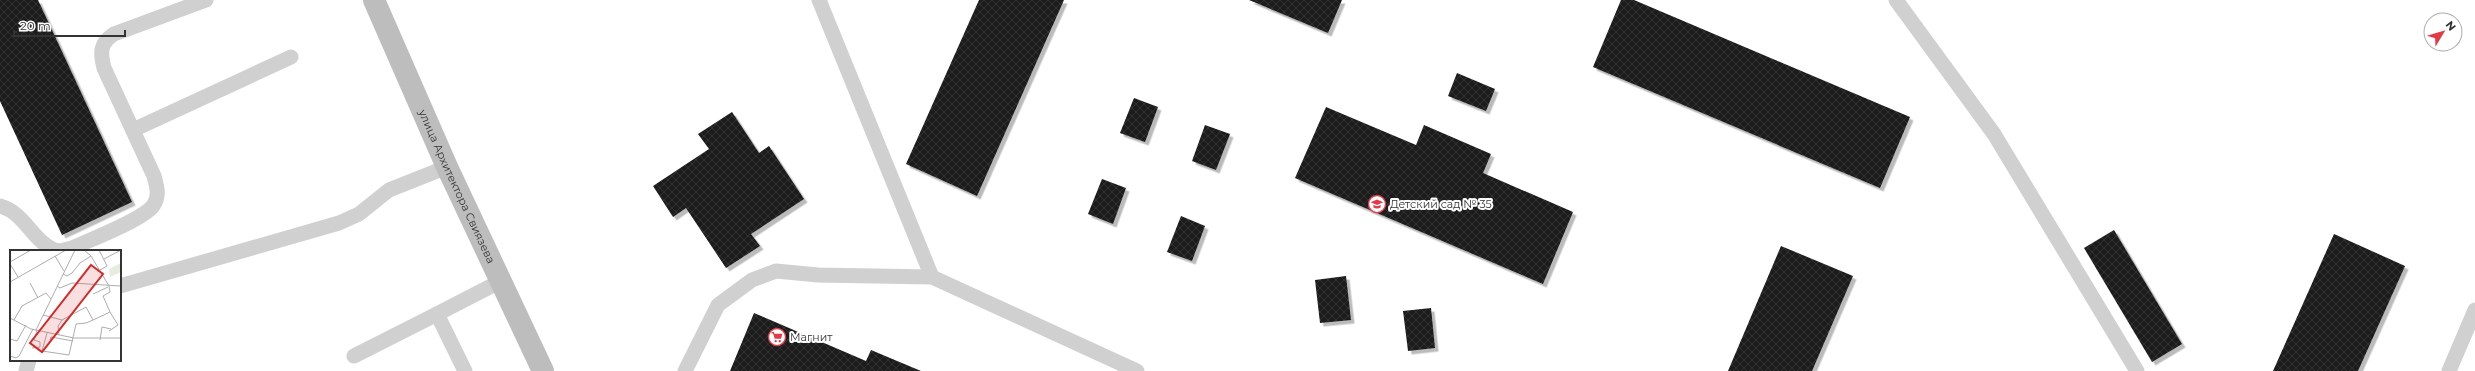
<svg xmlns="http://www.w3.org/2000/svg" width="2475" height="371" font-family="Montserrat,sans-serif">
  <defs>
    <pattern id="building-cross-hatch" width="8" height="8" patternUnits="userSpaceOnUse"><rect width="8" height="8" fill="#1a1a1a"/><path d="M0 0l8 8M0 8l8-8" fill="none" stroke="#333"/></pattern>
    <filter id="shadow"><feDropShadow dx="3.5" dy="3.5" stdDeviation="0" flood-color="#0004"/></filter>
  </defs>
  <rect width="100%" height="100%" fill="#fff"/>
  <g fill="url(#building-cross-hatch)" filter="url(#shadow)">
    <polygon points="0,0 38,0 132,202 62,235 0,101"/>
    <polygon points="979,0 1064,0 977,196 906,164"/>
    <polygon points="1249,0 1342,0 1328,33"/>
    <polygon points="1621,0 1634,0 1910,117 1880,188 1593,67"/>
    <polygon points="1457,73 1495,89 1486,111 1448,96"/>
    <polygon points="1134,98 1158,107 1145,142 1120,133"/>
    <polygon points="1326,107 1416,145 1424,125 1491,154 1483,173 1573,212 1543,284 1295,178"/>
    <polygon points="732,112 759,153 769,146 804,199 751,234 760,246 726,268 686,208 673,217 653,186 709,149 698,134"/>
    <polygon points="1205,125 1230,134 1216,170 1192,161"/>
    <polygon points="1102,179 1126,188 1113,224 1088,214"/>
    <polygon points="1181,216 1205,226 1192,261 1167,252"/>
    <polygon points="2114,230 2182,344 2152,362 2084,248"/>
    <polygon points="2334,234 2405,266 2358,371 2273,371"/>
    <polygon points="1781,246 1853,276 1812,371 1728,371"/>
    <polygon points="1346,276 1351,320 1320,323 1315,280"/>
    <polygon points="1431,308 1435,348 1408,351 1403,311"/>
    <polygon points="754,313 866,361 871,350 921,371 730,371"/>
  </g>
  <g fill="none" stroke-linecap="round" stroke-linejoin="round">
    <g stroke="#d0d0d0" stroke-width="15">
      <polyline points="819,0 932,277 1137,371"/>
      <polyline points="1896,0 1994,134 2137,371"/>
      <polyline points="133,130 291,57"/>
      <path d="M 0,206 C 26,213 33,244 58,251"/>
      <path d="M 60,251 L 72,248 C 90,240 142,220 153,206 C 160,196 157,187 154,176 L 104,68 C 100,52 100,43 114,34 L 206,0"/>
      <polyline points="120,286 339,223 359,214 389,190 447,167"/>
      <polyline points="437,314 501,281"/>
      <polyline points="354,356 437,314 465,371"/>
      <polyline points="26,371 29,360"/>
      <polyline points="685,371 718,305 752,280 776,271 818,275 932,277"/>
      <polyline points="2449,371 2475,310"/>
    </g>
    <path stroke="#bdbdbd" stroke-width="22" id="s1" d="M 374,0 L 447,167 L 543,371"/>
  </g>
  <defs>
    <g id="school-ring" transform="scale(0.9)"><circle r="9.5" fill="#fff" stroke="#e63946" stroke-width="1.5"/><path d="M0-5L7-2L0 1L-7-2ZM-4 1L0 2.5L4 1V4Q0 6-4 4Z" fill="#e63946"/></g>
    <g id="supermarket-ring" transform="scale(0.9)"><circle r="9.5" fill="#fff" stroke="#e63946" stroke-width="1.5"/><path d="M-6-5.5h2.5l.6 2H6L4.5 2H-2.5L-4.4-4H-6ZM-1.5 3.2a1.3 1.3 0 1 0 .1 0ZM3 3.2a1.3 1.3 0 1 0 .1 0Z" fill="#e63946"/></g>
  </defs>
  <g fill-rule="evenodd">
    <use href="#school-ring" x="1377" y="204"/>
    <use href="#supermarket-ring" x="777" y="337"/>
  </g>
  <g text-anchor="middle" stroke-width="4" stroke-linejoin="round" paint-order="stroke">
    <g font-size="11" fill="#333" stroke="#fff">
      <text dy="4" stroke="none"><textPath href="#s1" startOffset="204">улица Архитектора Свиязева</textPath></text>
    </g>
    <g font-size="11" fill="#333" stroke="#fff" text-anchor="start">
      <text x="1390" y="208">Детский сад № 35</text>
      <text x="790" y="341">Магнит</text>
    </g>
  </g>
  <g transform="translate(10 250)">
    <rect width="111" height="111" fill="#fff"/>
    <path d="M 111,13 L 111,22 L 100,27 L 99,19 Z" fill="#e6ecdf"/>
    <path fill="none" stroke="#adadad" stroke-width="1" d="M 74,0 L 81,6 L 99,36 L 100,42 L 93,46 L 100,62M 89,0 L 97,16 L 90,20M 45,6 L 54,21M 94,9 L 111,0M 0,12 L 21,0M 0,14 L 8,27M 53,24 L 57,26 L 62,23 L 70,13 L 81,6M 0,32 L 56,0M 20,33 L 28,48M 47,36 L 50,38 L 62,33 L 111,36M 83,44 L 98,37M 33,65 L 52,70 L 76,57 L 83,70 L 76,73 L 66,74 L 59,105 L 32,101 L 37,83M 0,68 L 21,79 L 64,88 L 111,88M 4,70 L 12,56 L 36,43 L 41,49M 83,70 L 100,62 L 108,75 L 99,81M 26,80 L 65,0M 49,85 L 48,76 L 52,70M 0,89 L 7,91 L 16,75M 40,90 L 41,87 L 63,91M 90,90 L 92,77 L 101,79M 22,98 L 30,97 L 30,92 L 24,90 L 27,80M 0,106 L 6,108 L 9,106 L 23,79"/>
    <path fill="#d62828" fill-opacity="0.15" stroke="#d62828" stroke-width="2" d="M 81,15 L 93,24 L 32,102 L 20,93 Z"/>
    <rect width="111" height="111" fill="none" stroke="#333" stroke-width="2"/>
  </g>
  <g transform="translate(2443 32) rotate(52)"><circle r="19" fill="#ffffff" stroke="#adadad"/>
  <path d="M0-3L7 15L0 10L-7 15Z" fill="#e63946"/>
  <text y="-6" font-size="11" font-weight="bold" text-anchor="middle" fill="#333333">N</text>
  </g>
  <path d="M14 30v6h111v-6" fill="none" stroke="#333333" stroke-width="2"/>
  <text x="20" y="30" font-size="12" fill="#333333" stroke="#ffffff" stroke-width="3" paint-order="stroke">20 m</text>
</svg>
